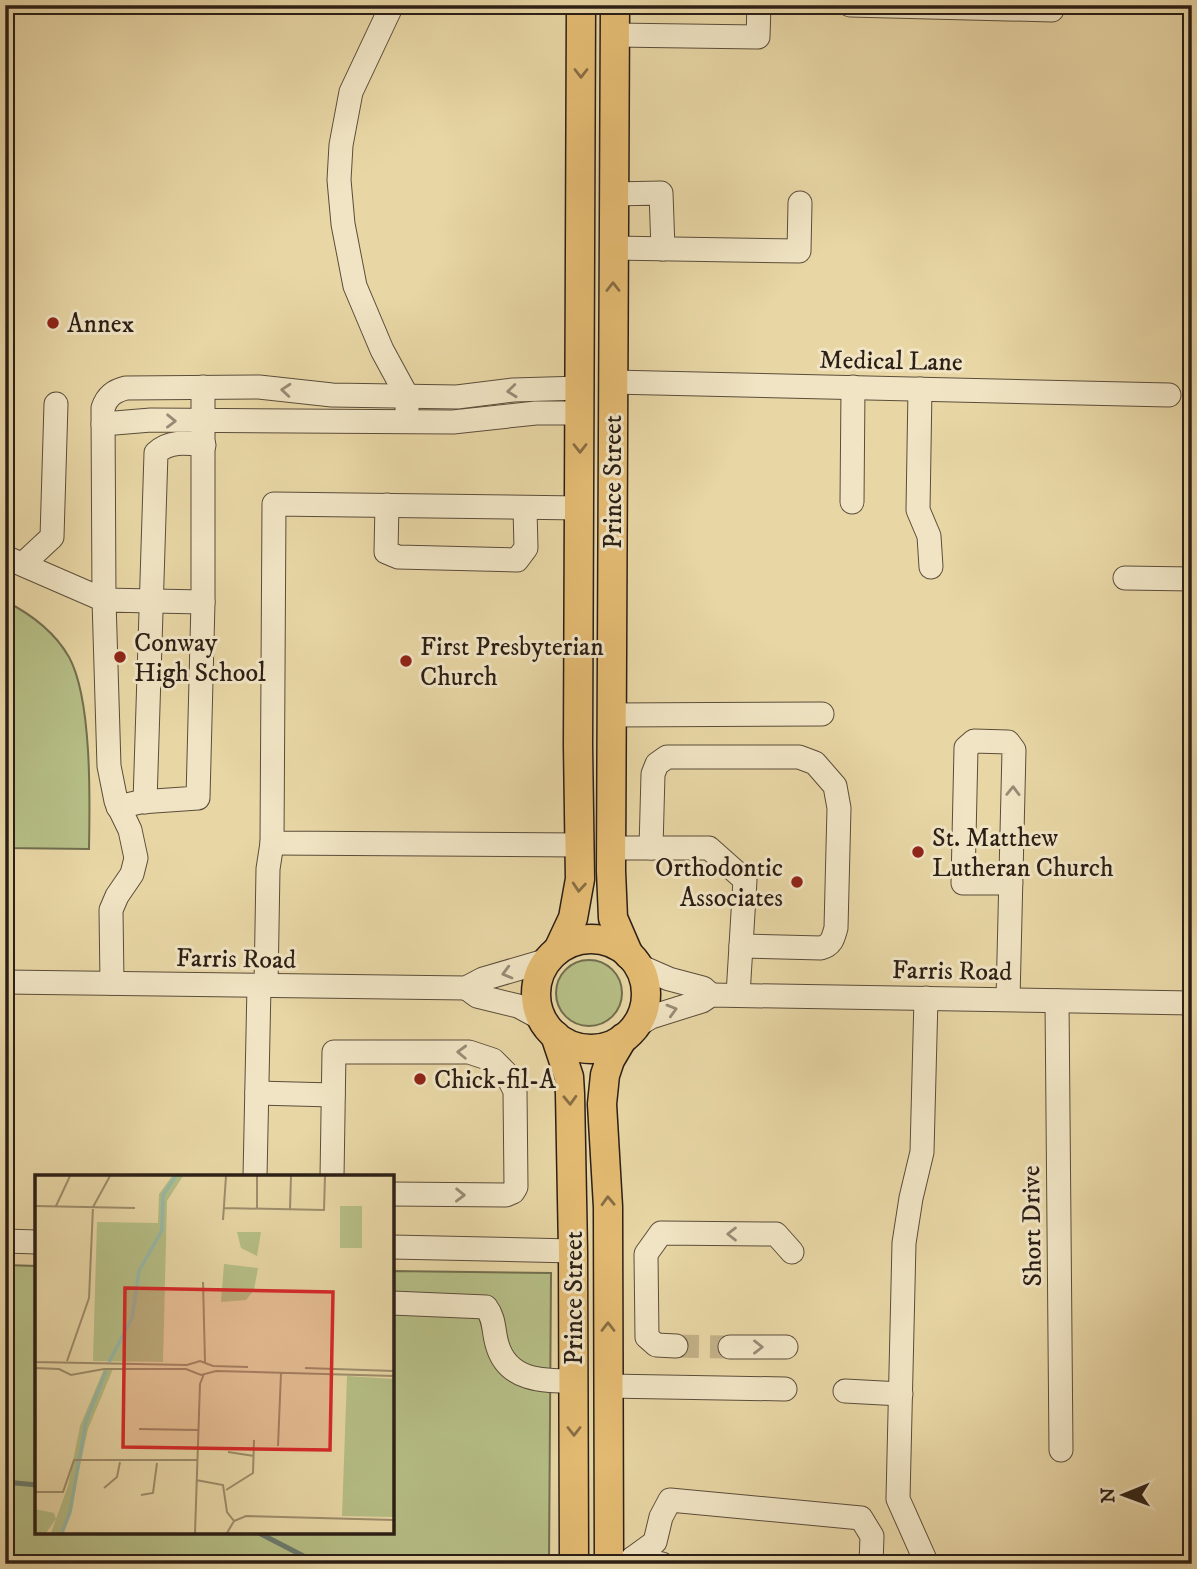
<svg xmlns="http://www.w3.org/2000/svg" width="1197" height="1569" font-family="'IM FELL DW Pica',serif">
  <rect width="100%" height="100%" fill="#e8d6a5"/>
  <filter id="stains"><feTurbulence type="fractalNoise" baseFrequency=".00286" numOctaves="4"/><feColorMatrix values="0 0 0 0 .2 0 0 0 0 .09 0 0 0 0 .02 0 0 0 .5 -.17"/></filter>
  <radialGradient id="worn" r=".72"><stop offset=".6" stop-color="#630" stop-opacity="0"/><stop offset="1" stop-color="#630" stop-opacity=".3"/></radialGradient>
  <g fill="#b6be86" stroke="#716e4e" stroke-width="2">
    <path d="M 5,601 C 31,614 54,631 69,657 C 92,699 90,800 89,849 L 5,848 Z"/>
    <circle cx="589" cy="993" r="33"/>
    <polygon points="5,1265 37,1266 37,1532 392,1532 392,1271 551,1273 549,1564 5,1564"/>
  </g>
  <g fill="none" stroke-linecap="round" stroke-linejoin="round">
    <g stroke="#6c7b6e" stroke-width="5">
      <polyline points="5,1482 37,1485"/>
      <polyline points="257,1532 319,1564"/>
    </g>
    <polyline stroke="#c2b188" stroke-width="23" stroke-dasharray="23 11" stroke-linecap="butt" points="676,1346 730,1347"/>
    <g stroke="#5b4d3a" stroke-width="25">
      <g id="minor">
        <polyline points="392,5 351,92 341,145 339,180 343,224 355,286 382,350 407,396 407,409"/>
        <polyline points="850,5 1052,10"/>
        <polyline points="615,35 758,37 759,5"/>
        <polyline points="613,194 661,193 663,249"/>
        <polyline points="613,248 799,251 800,203"/>
        <polyline points="612,382 1169,395"/>
        <polyline points="920,389 918,510 929,536 931,567"/>
        <polyline points="103,424 151,420 453,422 536,413 580,413"/>
        <polyline points="852,502 853,387"/>
        <polyline points="387,505 386,552 398,557 517,560 526,548 525,509"/>
        <path d="M 5,557 L 104,600 L 103,408 C 107,396 114,391 126,388 L 259,387 L 332,395 L 457,397 L 513,390 L 581,388"/>
        <polyline points="23,564 52,537 56,404"/>
        <polyline points="1125,578 1192,579"/>
        <polyline points="611,715 822,714"/>
        <path d="M 145,802 L 156,453 C 170,440 187,443 204,445"/>
        <polyline points="118,807 140,802 198,798 203,602 203,387"/>
        <polyline points="580,845 272,843 274,504 580,508"/>
        <polyline points="611,848 709,848 745,880 738,995"/>
        <path d="M 651,848 L 653,774 L 657,764 L 667,757 L 799,757 L 815,763 L 835,786 L 839,808 L 836,928 C 833,938 832,945 821,948 L 741,946"/>
        <polyline points="637,965 669,979 703,988 711,995"/>
        <polyline points="5,982 466,988 483,979 548,960"/>
        <polyline points="112,983 111,910 117,896 132,874 136,858 130,830 116,801 109,766 104,600 203,602"/>
        <polyline points="266,986 268,869 272,843"/>
        <polyline points="466,988 477,996 518,1006 542,1019"/>
        <polyline points="926,998 922,1152 911,1198 904,1243 898,1499 927,1564"/>
        <polyline points="1008,999 1014,750 1008,742 974,741 966,748 963,883 1011,883"/>
        <polyline points="1057,1001 1061,1450"/>
        <polyline points="634,1027 651,1017 702,1001 711,995 1192,1003"/>
        <polyline points="257,1093 333,1095"/>
        <polyline points="255,1177 259,986"/>
        <polyline points="332,1177 334,1052 469,1052 493,1060 506,1073 515,1091 516,1187 513,1192 506,1195 392,1194"/>
        <polyline points="5,1241 37,1242"/>
        <polyline points="392,1247 573,1251"/>
        <path d="M 392,1303 L 486,1307 C 495,1319 493,1330 497,1344 C 507,1381 542,1381 574,1381"/>
        <polyline points="676,1346 656,1345 647,1337 646,1254 661,1233 776,1234 792,1252"/>
        <polyline points="730,1347 786,1347"/>
        <polyline points="608,1386 785,1389"/>
        <polyline points="845,1391 901,1394"/>
        <polyline points="633,1558 655,1542 661,1517 670,1500 861,1518 872,1536 871,1564"/>
        <polyline points="633,1558 662,1564"/>
      </g>
    </g>
    <g stroke="#2c1f16" stroke-width="31">
      <g id="major">
        <polyline points="615,5 611,871 613,918 629,955"/>
        <circle cx="591" cy="994" r="55"/>
        <polyline points="558,950 573,918 580,879 578,746 581,5"/>
        <polyline points="555,1035 569,1077 570,1094 573,1251 574,1564"/>
        <polyline points="609,1564 608,1207 602,1104 605,1075 610,1060 623,1038"/>
      </g>
    </g>
    <use href="#minor" stroke="#f0e4c4" stroke-width="23"/>
    <use href="#major" stroke="#e4bb72" stroke-width="28"/>
  </g>
  <defs><path id="oneway-chevron" d="M-2-3.5L2.5 0L-2 3.5" fill="none" stroke-width="1.6" stroke-linecap="round" stroke-linejoin="round" transform="scale(1.75)"/></defs>
  <g stroke="#886d44">
    <use href="#oneway-chevron" transform="translate(581 73) rotate(90)"/>
    <use href="#oneway-chevron" transform="translate(613 287) rotate(-90)"/>
    <use href="#oneway-chevron" transform="translate(580 448) rotate(90)"/>
    <use href="#oneway-chevron" transform="translate(579 887) rotate(95)"/>
    <use href="#oneway-chevron" transform="translate(570 1100) rotate(88)"/>
    <use href="#oneway-chevron" transform="translate(608 1201) rotate(-92)"/>
    <use href="#oneway-chevron" transform="translate(608 1327) rotate(-90)"/>
    <use href="#oneway-chevron" transform="translate(574 1431) rotate(90)"/>
  </g>
  <g stroke="#988b76">
    <use href="#oneway-chevron" transform="translate(286 390) rotate(-175)"/>
    <use href="#oneway-chevron" transform="translate(512 391) rotate(174)"/>
    <use href="#oneway-chevron" transform="translate(171 421) rotate(1)"/>
    <use href="#oneway-chevron" transform="translate(1013 791) rotate(-89)"/>
    <use href="#oneway-chevron" transform="translate(507 973) rotate(165)"/>
    <use href="#oneway-chevron" transform="translate(672 1010) rotate(-16)"/>
    <use href="#oneway-chevron" transform="translate(462 1052) rotate(-178)"/>
    <use href="#oneway-chevron" transform="translate(460 1195) rotate(1)"/>
    <use href="#oneway-chevron" transform="translate(732 1234) rotate(-180)"/>
    <use href="#oneway-chevron" transform="translate(758 1347)"/>
  </g>
  <g fill="#8f2418" stroke="#f0e4c4" stroke-width="2.5">
    <circle cx="53" cy="323" r="7"/>
    <circle cx="120" cy="657" r="7"/>
    <circle cx="406" cy="661" r="7"/>
    <circle cx="918" cy="852" r="7"/>
    <circle cx="797" cy="882" r="7"/>
    <circle cx="420" cy="1079" r="7"/>
  </g>
  <g text-anchor="middle" stroke-width="6" stroke-linejoin="round" paint-order="stroke">
    <g font-size="26" fill="#2c1f16" stroke="#f0e4c4" text-anchor="start">
      <text x="67" y="332">Annex</text>
      <text x="134" y="651">Conway<tspan x="134" dy="30">High School</tspan></text>
      <text x="420" y="655">First Presbyterian<tspan x="420" dy="30">Church</tspan></text>
      <text x="932" y="846">St. Matthew<tspan x="932" dy="30">Lutheran Church</tspan></text>
      <text x="783" y="876" text-anchor="end">Orthodontic<tspan x="783" dy="30">Associates</tspan></text>
      <text x="434" y="1088">Chick-fil-A</text>
    </g>
    <g font-size="26" fill="#2c1f16" stroke="#f0e4c4">
      <text transform="translate(891 360) rotate(1)" y="9">Medical Lane</text>
      <text transform="translate(612 482) rotate(-90)" y="9">Prince Street</text>
      <text transform="translate(236 958) rotate(1)" y="9">Farris Road</text>
      <text transform="translate(952 970) rotate(1)" y="9">Farris Road</text>
      <text transform="translate(1031 1226) rotate(-91)" y="9">Short Drive</text>
      <text transform="translate(573 1298) rotate(-90)" y="9">Prince Street</text>
    </g>
  </g>
  <g transform="translate(35 1175)">
    <rect width="359" height="359" fill="#e8d6a5"/>
    <path d="M 137,1 L 148,1 L 132,26 L 128,187 L 58,186 L 62,47 L 123,48 L 124,19 ZM 305,31 L 327,31 L 327,73 L 305,73 ZM 202,57 L 226,57 L 222,81 L 206,73 ZM 189,89 L 223,93 L 219,115 L 211,125 L 186,127 ZM 69,194 L 78,194 L 53,254 L 35,337 L 27,358 L 16,358 L 33,311 L 45,251 ZM 312,201 L 359,204 L 359,342 L 307,341 ZM 0,334 L 19,338 L 21,344 L 11,358 L 0,358 Z" fill="#b6be86"/>
    <path fill="none" stroke="#97b9a8" stroke-width="3.5" d="M 74,187 L 97,143 L 104,96 L 127,55 L 128,20 L 141,1M 27,358 L 35,337 L 51,246 L 71,196"/>
    <path fill="none" stroke="#9d8d6c" stroke-width="2" d="M 0,31 L 100,33M 21,31 L 35,1M 188,33 L 289,35 L 290,1M 222,34 L 222,1M 255,34 L 256,1M 188,45 L 191,1M 168,107 L 170,187M 0,112 L 0,187M 32,186 L 54,123 L 58,32 L 75,1M 0,187 L 152,190 L 165,186 L 178,191 L 213,192M 0,193 L 24,194 L 36,200 L 69,194 L 151,194 L 166,200 L 181,196 L 359,201M 270,193 L 359,196M 104,254 L 163,255M 243,271 L 246,198M 193,277 L 219,281M 161,305 L 188,310 L 192,337 L 199,346M 69,313 L 82,302 L 85,287M 191,315 L 218,298 L 219,265M 0,317 L 28,317 L 39,285 L 162,285M 106,320 L 118,318 L 122,288M 160,358 L 165,209 L 169,199M 192,358 L 199,346 L 211,341 L 359,345"/>
    <path fill="#d62828" fill-opacity="0.15" stroke="#d62828" stroke-width="3.5" d="M 90,113 L 298,117 L 295,275 L 88,272 Z"/>
    <rect width="359" height="359" fill="none" stroke="#2c1f16" stroke-width="3.5"/>
  </g>
  <rect width="1197" height="1569" fill="none" stroke="#e8d6a5" stroke-width="28"/>
  <rect x="7" y="7" width="1183" height="1555" fill="none" stroke="#2c1f16" stroke-width="3.5"/>
  <rect x="14" y="14" width="1169" height="1541" fill="none" stroke="#2c1f16" stroke-width="2"/>
  <g transform="translate(1124 1495) rotate(269)" stroke="#f0e4c4" stroke-width="5" paint-order="stroke">
  <path d="M0-5L12 26L0 18L-12 26Z" fill="#2c1f16"/>
  <text y="-10" font-size="19" font-weight="bold" text-anchor="middle" fill="#2c1f16">N</text>
  </g>
  <rect width="100%" height="100%" filter="url(#stains)"/>
  <rect width="100%" height="100%" fill="url(#worn)"/>
</svg>
